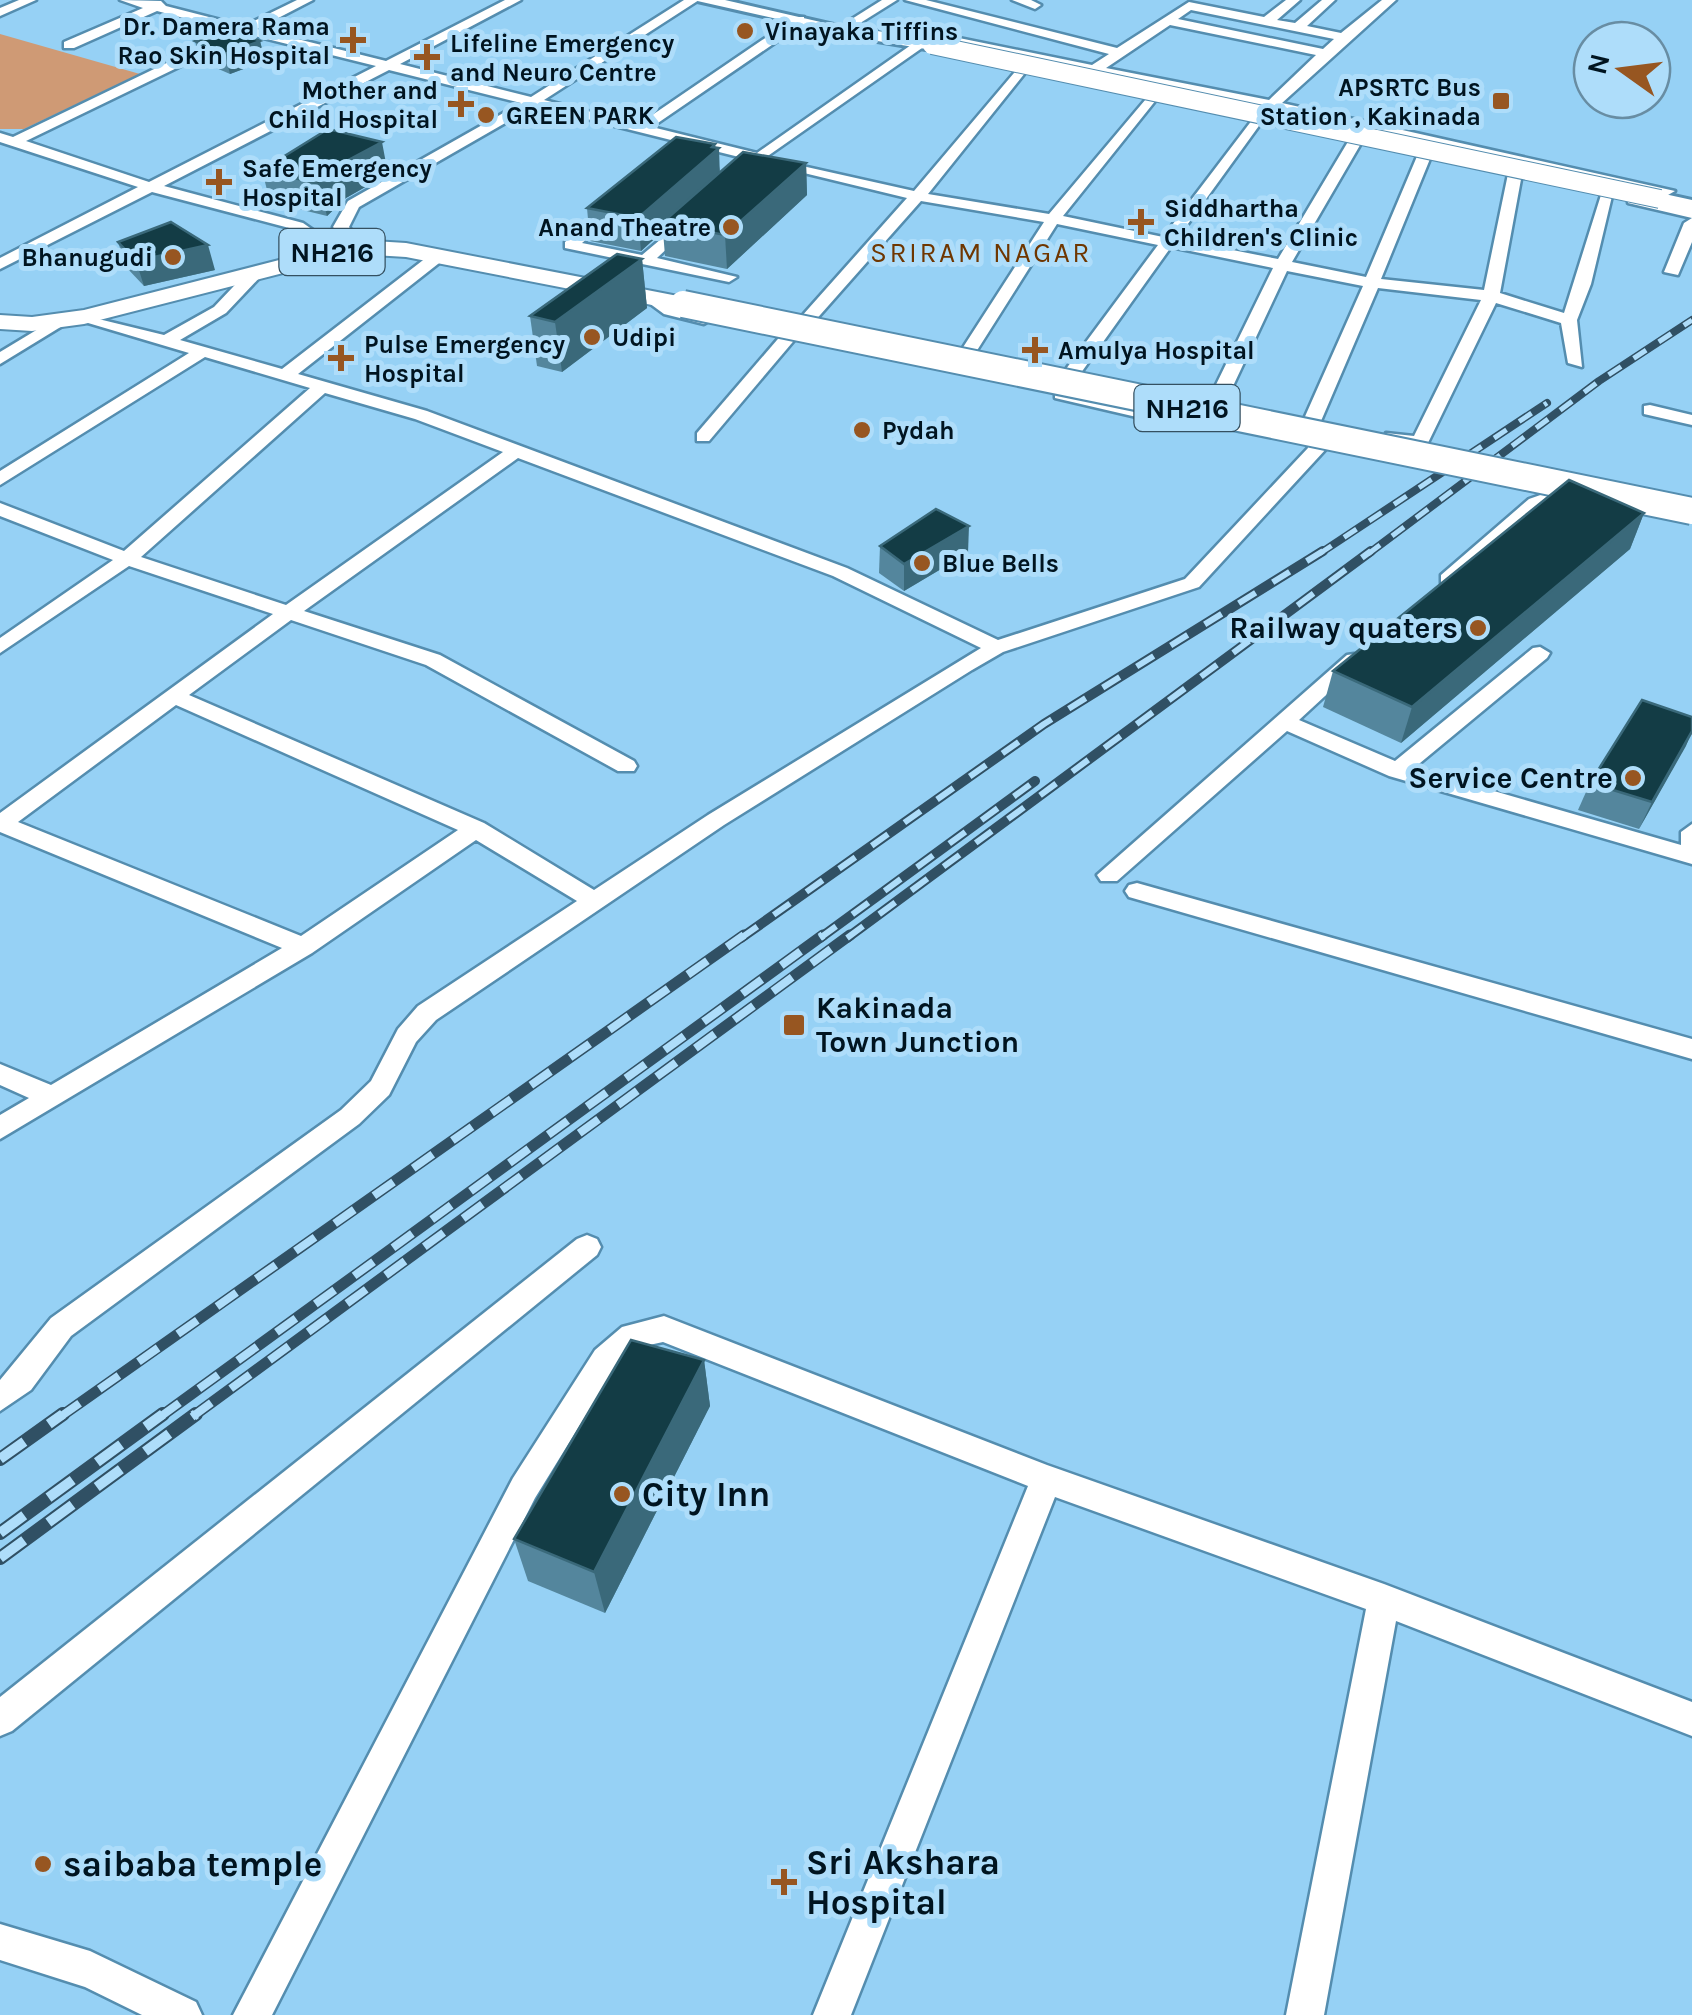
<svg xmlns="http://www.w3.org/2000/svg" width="1692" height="2015" font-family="Karla,sans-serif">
  <rect width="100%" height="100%" fill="#96d1f5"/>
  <polygon fill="#cf9a75" points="0,34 140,74 24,129 0,129"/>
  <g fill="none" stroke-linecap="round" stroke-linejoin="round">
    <g stroke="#548daf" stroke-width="5">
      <g id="minor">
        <polygon points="19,0 36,0 0,16 0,8"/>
        <path d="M 120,0 L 161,1 L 166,6 L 244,26 L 297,0 L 313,0 L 257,29 L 386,61 L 505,0 L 521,0 L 400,64 L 531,97 L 684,0 L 699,0 L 544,100 L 639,124 L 796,17 L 804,17 L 804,23 L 652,127 L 757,153 L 911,45 L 922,48 L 759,162 L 535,106 L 359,207 L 349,227 L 365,247 L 357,252 L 352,250 L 333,227 L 348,201 L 521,103 L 389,70 L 164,186 L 303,223 L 326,239 L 326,245 L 316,245 L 293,229 L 152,192 L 0,269 L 0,258 L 138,187 L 0,142 L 0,133 L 13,137 L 233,31 L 157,11 L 74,48 L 64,48 L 64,42 L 143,8 ZM 247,34 L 376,66 L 149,182 L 26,141 Z"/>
        <polygon points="882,0 897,0 857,25 847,22"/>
        <path d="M 905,0 L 926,0 L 1117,48 L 1189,2 L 1264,17 L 1286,0 L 1300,0 L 1277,20 L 1295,23 L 1322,0 L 1335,0 L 1307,26 L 1341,33 L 1382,0 L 1396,0 L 1282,103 L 1675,191 L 1668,195 L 1275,110 L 1261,123 L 1177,239 L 1278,259 L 1349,140 L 1356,136 L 1363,140 L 1292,262 L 1366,277 L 1418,154 L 1425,150 L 1432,154 L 1381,279 L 1484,290 L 1508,174 L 1515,170 L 1522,174 L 1500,293 L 1564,313 L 1601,195 L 1613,192 L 1591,284 L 1577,320 L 1582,367 L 1568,363 L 1561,323 L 1496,303 L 1426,447 L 1386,441 L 1386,433 L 1414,436 L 1481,300 L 1378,288 L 1321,421 L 1326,449 L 1199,587 L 1003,652 L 972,670 L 724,825 L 436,1020 L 416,1042 L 389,1095 L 359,1124 L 71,1336 L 31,1390 L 0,1411 L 0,1380 L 51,1318 L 341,1110 L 371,1081 L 398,1029 L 418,1006 L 577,901 L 476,840 L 312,953 L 0,1139 L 0,1115 L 29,1098 L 0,1085 L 0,1064 L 51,1085 L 282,948 L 0,832 L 0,813 L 273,614 L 129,566 L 0,653 L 0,638 L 113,560 L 0,516 L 0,503 L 124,551 L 310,388 L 205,357 L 0,485 L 0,471 L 189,353 L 78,320 L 78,314 L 164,335 L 214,307 L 250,269 L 262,269 L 262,275 L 226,313 L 180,340 L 282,369 L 431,254 L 443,254 L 443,260 L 298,374 L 427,411 L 847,568 L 998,640 L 1185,579 L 1308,448 L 1303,421 L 1363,286 L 1287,271 L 1226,401 L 1217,406 L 1208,401 L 1273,268 L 1171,247 L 1078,377 L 1072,378 L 1063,373 L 1158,245 L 1057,224 L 976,352 L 968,357 L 960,352 L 1044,222 L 921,201 L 813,323 L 801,323 L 801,317 L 907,198 L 771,165 L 771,159 L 914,191 L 1020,66 L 1025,67 L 1025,73 L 928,194 L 1049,214 L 1151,93 L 1158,97 L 1156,100 L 1063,216 L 1163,237 L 1262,107 L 910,36 L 889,36 L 889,30 L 910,28 L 1092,65 L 1109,54 ZM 1191,10 L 1334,39 L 1323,49 L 1178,19 ZM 1170,25 L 1316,55 L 1269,100 L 1106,68 ZM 325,393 L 415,419 L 503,452 L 286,605 L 141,557 ZM 518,458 L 833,576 L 981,648 L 708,815 L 594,890 L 484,823 L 189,695 L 291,620 L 426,665 L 618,771 L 634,771 L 637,766 L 634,761 L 440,655 L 304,611 ZM 176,705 L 458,830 L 301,936 L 18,822 Z"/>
        <polygon points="1012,0 1031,0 1041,5 1035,9"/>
        <polygon points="1633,196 1692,209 1692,242 1678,275 1664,272 1684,223 1692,218 1628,203 1628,197"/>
        <polygon points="615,204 620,205 620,211 582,243 642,255 686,218 691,220 691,226 657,258 737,277 729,282 565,248 565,242"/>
        <polygon points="653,295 712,319 704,324 664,314 645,300"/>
        <polygon points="58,317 72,320 0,364 0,352"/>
        <polygon points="783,333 797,337 709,441 697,441 697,433"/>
        <polygon points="1061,389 1194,420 1197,424 1188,429 1055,398 1055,390"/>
        <polygon points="1650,405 1692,415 1692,425 1644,414 1644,406"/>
        <polygon points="1549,492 1581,498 1583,502 1574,508 1551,504 1543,507 1455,583 1441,583 1441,575 1529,499"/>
        <polygon points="1540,647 1550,653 1547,658 1414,768 1681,845 1681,832 1692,824 1692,864 1389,776 1287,731 1117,881 1101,881 1097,875 1347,655 1354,654 1364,660 1299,720 1395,761 1533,648"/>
        <polygon points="1137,883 1692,1039 1692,1059 1129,897 1125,891 1129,885"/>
        <polygon points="587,1235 597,1239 601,1247 597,1255 12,1731 0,1736 0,1697 577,1239"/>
        <polygon points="664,1316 1047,1465 1384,1584 1692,1702 1692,1736 1396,1621 1324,2015 1286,2015 1366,1609 1055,1497 851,2015 813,2015 1028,1486 663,1342 640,1347 615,1368 535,1498 272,2015 233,2015 513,1478 595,1350 622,1327"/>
        <polygon points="0,1924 90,1951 196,2002 202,2015 142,2015 85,1987 0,1960"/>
      </g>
    </g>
    <g stroke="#548daf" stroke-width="6">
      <g id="major">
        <polygon points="693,0 725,0 838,26 830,31"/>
        <polygon points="853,27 932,40 940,45 932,50 847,36 847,28"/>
        <polygon points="1660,193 1692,200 1692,212 1653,203 1653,195"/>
      </g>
    </g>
    <g stroke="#548daf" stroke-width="4">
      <polygon id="highway" points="357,240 406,243 683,297 695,304 683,311 406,257 357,254 84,324 32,331 0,329 0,315 32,317 84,310"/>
    </g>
    <use href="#minor" fill="#fff" fill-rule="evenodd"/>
    <use href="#major" fill="#fff" fill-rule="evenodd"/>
    <use href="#highway" fill="#fff" fill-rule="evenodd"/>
    <g stroke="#305064" stroke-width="8">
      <g id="rail-far3">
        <polyline points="1319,554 1547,403"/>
        <polyline points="1368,554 1599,381 1692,320"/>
      </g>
    </g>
    <g stroke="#305064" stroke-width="10">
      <g id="rail-far2">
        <polyline points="741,938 1044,724 1323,551"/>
        <polyline points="820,938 1035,781"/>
        <polyline points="847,938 1371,551"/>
      </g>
    </g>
    <g stroke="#305064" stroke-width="11">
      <g id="rail-far1">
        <polyline points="60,1417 744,935"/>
        <polyline points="160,1417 823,935"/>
        <polyline points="192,1417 850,935"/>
      </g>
    </g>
    <g stroke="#305064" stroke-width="14">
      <g id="rail">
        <polyline points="0,1459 63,1414"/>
        <polyline points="0,1533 163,1414"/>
        <polyline points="0,1558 196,1414"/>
      </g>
    </g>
    <use href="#rail-far3" stroke="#aeddfa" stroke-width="5" stroke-dasharray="15" stroke-linecap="butt"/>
    <use href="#rail-far2" stroke="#aeddfa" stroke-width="6" stroke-dasharray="20" stroke-linecap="butt"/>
    <use href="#rail-far1" stroke="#aeddfa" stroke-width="8" stroke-dasharray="24" stroke-linecap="butt"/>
    <use href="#rail" stroke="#aeddfa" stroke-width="10" stroke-dasharray="30" stroke-linecap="butt"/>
    <g stroke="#548daf" stroke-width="20" stroke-linecap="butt">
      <polyline id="major-bridge" points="932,45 1660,199"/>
    </g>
    <g stroke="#548daf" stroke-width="30" stroke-linecap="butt">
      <polyline id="highway-bridge" points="683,304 1692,511"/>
    </g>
    <use href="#major-bridge" stroke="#fff" stroke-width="18"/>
    <use href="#highway-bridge" stroke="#fff" stroke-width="26"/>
  </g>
  <g fill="#54869d">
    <polygon points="195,41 260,41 265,61 230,74 200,61"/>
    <polygon points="716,148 720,172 806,163 807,195 727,269 665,256 663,231 641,251 590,241 587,208"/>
    <polygon points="262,170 388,174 346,198 327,216 270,202"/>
    <polygon points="118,242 215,270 144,286 126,267"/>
    <polygon points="642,259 647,308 562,372 537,366 530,316"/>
    <polygon points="1644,513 1630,549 1401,743 1323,707 1333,671"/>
    <polygon points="880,546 968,553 904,591 879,573"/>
    <polygon points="1692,717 1692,734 1639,829 1578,810 1590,783"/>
    <polygon points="704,1360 710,1406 605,1613 528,1581 514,1539"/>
  </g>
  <g fill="#3a697a">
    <polygon points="260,41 265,61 230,74 225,54"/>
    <polygon points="382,142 388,174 346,198 327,216 319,184 339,165"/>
    <polygon points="715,144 716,151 719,148 720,180 662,223 663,231 641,251 638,218"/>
    <polygon points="806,163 807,195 727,269 725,235"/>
    <polygon points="208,245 215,270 144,286 136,261"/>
    <polygon points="642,259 647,308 562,372 555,322"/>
    <polygon points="1644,513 1630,549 1401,743 1412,707"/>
    <polygon points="969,526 968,553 904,591 904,564"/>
    <polygon points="1692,731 1686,746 1639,829 1652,802"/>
    <polygon points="704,1360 710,1406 605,1613 594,1572"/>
  </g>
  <g fill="#133c45" stroke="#3a697a" stroke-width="2.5">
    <polygon points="230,28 260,41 225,54 195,41"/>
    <polygon points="328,129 382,142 339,165 319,184 262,170"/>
    <polygon points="676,137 715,144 712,147 719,148 638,218 587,208"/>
    <polygon points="743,152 806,163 725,235 662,223"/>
    <polygon points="171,222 208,245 136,261 118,242"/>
    <polygon points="617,254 642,259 555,322 530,316"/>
    <polygon points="1569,480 1644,513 1412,707 1333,671"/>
    <polygon points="936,509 969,526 904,564 880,546"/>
    <polygon points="1642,700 1692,717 1692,731 1652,802 1590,783"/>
    <polygon points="631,1340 704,1360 594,1572 514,1539"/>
  </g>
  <g fill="#975621" stroke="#aeddfa" stroke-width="4">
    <circle cx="745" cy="31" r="10"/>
    <path d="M348 25h10v10h10v10h-10v10h-10v-10h-10v-10h10z"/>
    <path d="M422 42h10v10h10v10h-10v10h-10v-10h-10v-10h10z"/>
    <rect x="1491" y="91" width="20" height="20" rx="5"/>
    <path d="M456 89h10v10h10v10h-10v10h-10v-10h-10v-10h10z"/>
    <circle cx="486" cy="115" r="10"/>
    <path d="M214 167h10v10h10v10h-10v10h-10v-10h-10v-10h10z"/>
    <path d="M1136 207h10v10h10v10h-10v10h-10v-10h-10v-10h10z"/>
    <circle cx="731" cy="227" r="10"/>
    <circle cx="173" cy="257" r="10"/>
    <circle cx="592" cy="337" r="10"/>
    <path d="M1030 335h10v10h10v10h-10v10h-10v-10h-10v-10h10z"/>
    <path d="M336 343h10v10h10v10h-10v10h-10v-10h-10v-10h10z"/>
    <circle cx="862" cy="430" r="10"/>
    <circle cx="922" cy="563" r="10"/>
    <circle cx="1478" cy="628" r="10"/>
    <circle cx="1633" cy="778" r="10"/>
    <rect x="782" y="1013" width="24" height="24" rx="5"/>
    <circle cx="622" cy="1494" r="10"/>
    <circle cx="43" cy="1864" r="10"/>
    <path d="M779 1867h10v10h10v10h-10v10h-10v-10h-10v-10h10z"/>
  </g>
  <g text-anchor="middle" stroke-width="10" stroke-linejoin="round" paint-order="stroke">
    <g font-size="25" font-weight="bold" fill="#001420" stroke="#aeddfa" text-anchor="start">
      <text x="330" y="35" text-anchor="end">Dr. Damera Rama<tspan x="330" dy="29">Rao Skin Hospital</tspan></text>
      <text x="765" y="40">Vinayaka Tiffins</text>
      <text x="450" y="52">Lifeline Emergency<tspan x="450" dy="29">and Neuro Centre</tspan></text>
      <text x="1481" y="96" text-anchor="end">APSRTC Bus<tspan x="1481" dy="29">Station , Kakinada</tspan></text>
      <text x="438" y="99" text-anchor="end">Mother and<tspan x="438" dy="29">Child Hospital</tspan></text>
      <text x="506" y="124">GREEN PARK</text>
      <text x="242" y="177">Safe Emergency<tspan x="242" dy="29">Hospital</tspan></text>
      <text x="1164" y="217">Siddhartha<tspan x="1164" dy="29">Children's Clinic</tspan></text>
      <text x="711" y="236" text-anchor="end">Anand Theatre</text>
      <text x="153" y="266" text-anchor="end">Bhanugudi</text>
      <text x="612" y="346">Udipi</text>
      <text x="364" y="353">Pulse Emergency<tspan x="364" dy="29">Hospital</tspan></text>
      <text x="1058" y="359">Amulya Hospital</text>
      <text x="882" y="439">Pydah</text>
      <text x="942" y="572">Blue Bells</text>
    </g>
    <g fill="#aeddfa" stroke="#345061" stroke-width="2.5">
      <rect x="279.5" y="229" width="105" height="46" rx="8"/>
      <rect x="1134.5" y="385" width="105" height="46" rx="8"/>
    </g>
    <g font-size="28" font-weight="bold" fill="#001420">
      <text x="332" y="262">NH216</text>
      <text x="1187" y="418">NH216</text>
    </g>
    <g font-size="28" letter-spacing="2.5" fill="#6f3600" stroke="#aeddfa">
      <text x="981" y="262">SRIRAM NAGAR</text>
    </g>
    <g font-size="30" font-weight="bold" fill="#001420" stroke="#aeddfa" text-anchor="end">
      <text x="1458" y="638">Railway quaters</text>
      <text x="1613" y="788">Service Centre</text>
      <text x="816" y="1018" text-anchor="start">Kakinada<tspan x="816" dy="34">Town Junction</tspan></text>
    </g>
    <g font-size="35" font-weight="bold" fill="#001420" stroke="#aeddfa" text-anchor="start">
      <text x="642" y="1506">City Inn</text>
      <text x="806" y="1874">Sri Akshara<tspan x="806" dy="40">Hospital</tspan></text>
      <text x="63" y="1876">saibaba temple</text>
    </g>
  </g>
  <g transform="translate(1622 70) rotate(284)"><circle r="48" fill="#aeddfa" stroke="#688da3" stroke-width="2.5"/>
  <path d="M0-8L18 38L0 25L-18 38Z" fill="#975621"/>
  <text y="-15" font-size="28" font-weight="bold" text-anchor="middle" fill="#001420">N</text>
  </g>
</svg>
